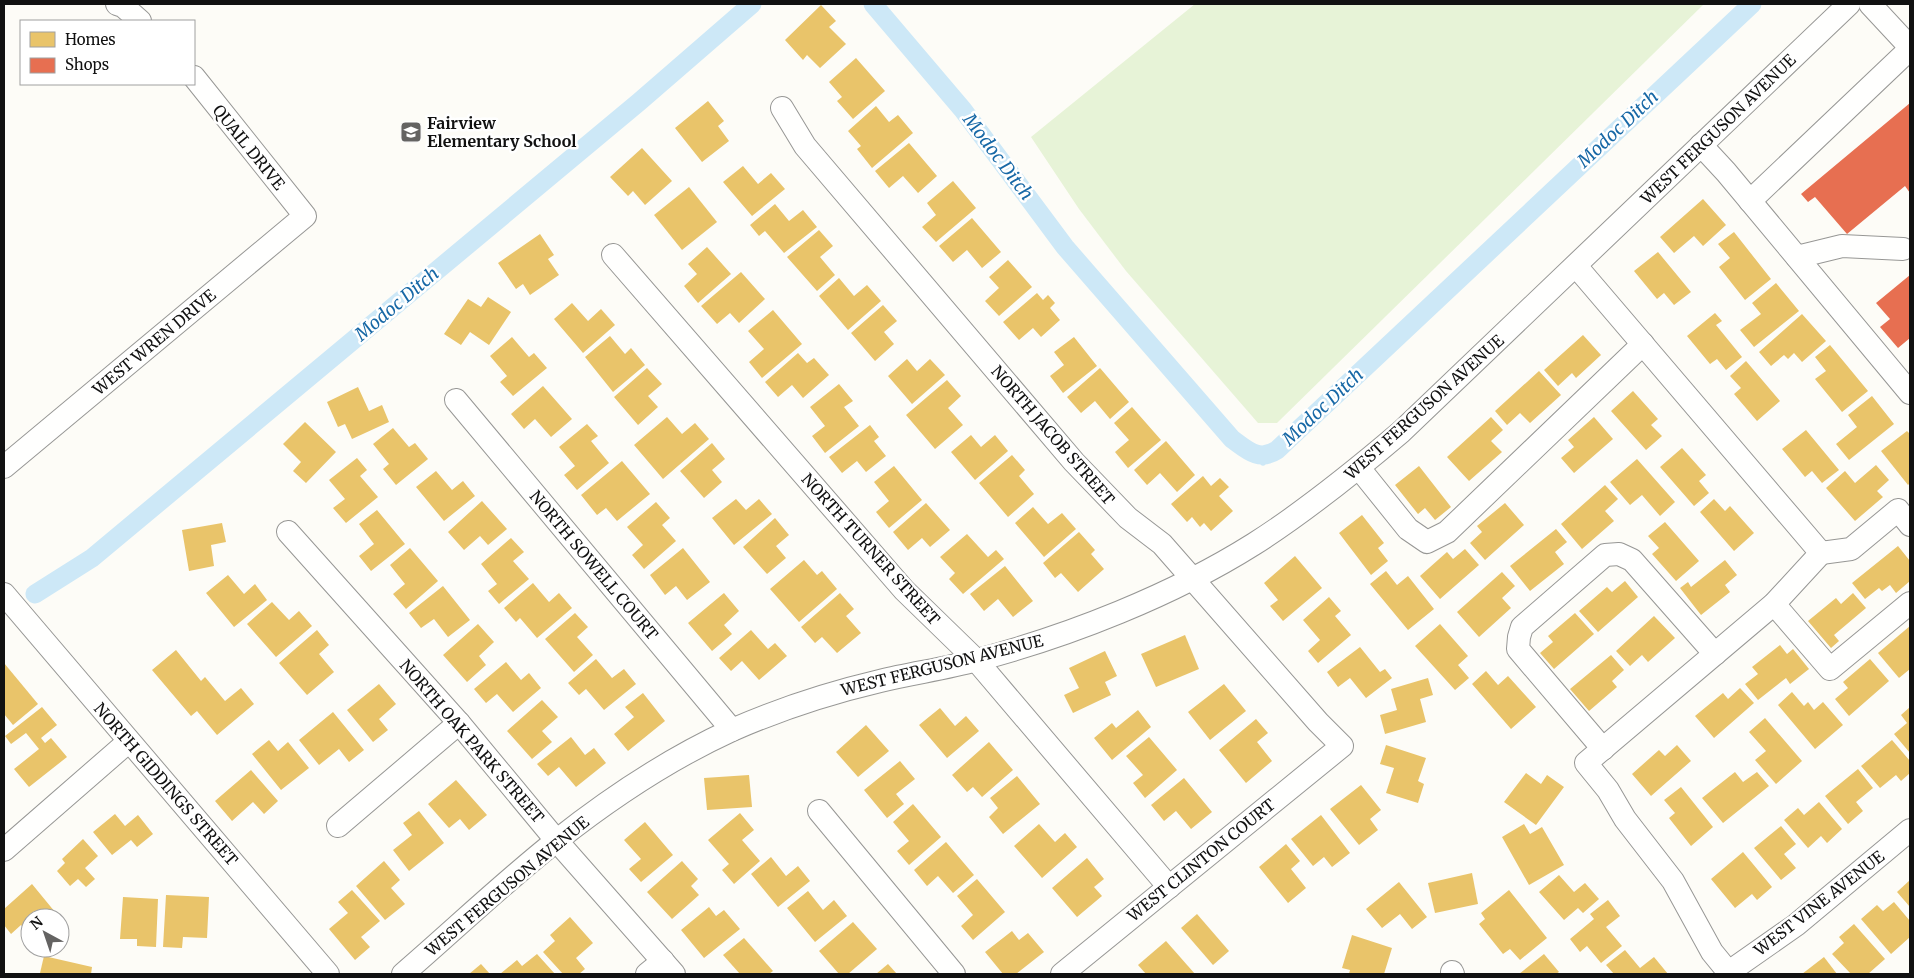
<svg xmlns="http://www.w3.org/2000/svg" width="1914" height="978" font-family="Merriweather,serif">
  <rect width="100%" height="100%" fill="#fdfcf7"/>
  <polygon fill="#e7f3d7" points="1195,4 1704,4 1277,423 1258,423 1126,271 1079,209 1031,137"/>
  <g fill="#e9c46a">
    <polygon points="821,5 836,21 829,27 846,44 820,68 807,55 803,60 785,40"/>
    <polygon points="856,58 885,91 853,119 837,101 842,97 829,82"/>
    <polygon points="708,101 724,121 718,126 729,141 702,162 675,128"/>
    <polygon points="876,106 889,122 898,115 913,133 872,168 857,149 861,146 848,131"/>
    <polygon points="909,143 937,176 918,193 903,176 889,188 875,171"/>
    <polygon points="642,148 672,181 645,205 633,191 628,196 610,177"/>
    <polygon points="743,166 758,184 771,173 785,189 752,216 723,182"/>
    <polygon points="953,181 976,208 936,242 922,227 936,215 927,203"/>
    <polygon points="689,187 717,222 682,250 654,215"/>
    <polygon points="1703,199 1726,225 1703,246 1694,236 1674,253 1660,237"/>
    <polygon points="775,204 789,221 803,210 817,227 784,253 765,231 759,236 750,225"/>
    <polygon points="972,218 1001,252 982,268 967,250 953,262 939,246"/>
    <polygon points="819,230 833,246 820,257 835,275 817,291 787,257"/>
    <polygon points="1734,232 1771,279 1745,300 1719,267 1730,258 1718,244"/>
    <polygon points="540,234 554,255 548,259 559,275 530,295 523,284 516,289 498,263"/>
    <polygon points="707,247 731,274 698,303 684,286 697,274 688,264"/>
    <polygon points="1658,252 1691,292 1674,305 1664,293 1657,299 1634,271"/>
    <polygon points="1008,260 1032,287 999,316 985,301 999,288 989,277"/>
    <polygon points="741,272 765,299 739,323 730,313 717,324 701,306"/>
    <polygon points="839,278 854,296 867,285 881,301 848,330 819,296"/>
    <polygon points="1776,283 1799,311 1754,347 1740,330 1761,314 1752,303"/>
    <polygon points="1037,293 1043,300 1048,295 1055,303 1050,308 1060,320 1041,337 1033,328 1019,340 1003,322"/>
    <polygon points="488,297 511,312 489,345 470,332 461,345 444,334 468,299 481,307"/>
    <polygon points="572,303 588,321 601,309 615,325 583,353 554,319"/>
    <polygon points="883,305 897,321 884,332 894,344 875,361 851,333"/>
    <polygon points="773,310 802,344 762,378 749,362 764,349 748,331"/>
    <polygon points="1715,313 1722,321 1716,325 1742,357 1726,370 1717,359 1710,364 1687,336"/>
    <polygon points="1802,314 1826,341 1802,362 1794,353 1788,359 1784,355 1771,366 1759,352"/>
    <polygon points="1583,335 1601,355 1576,378 1572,373 1558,386 1544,370"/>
    <polygon points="610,336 625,354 631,348 645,365 613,392 585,357"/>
    <polygon points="512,337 529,357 534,353 547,368 513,396 500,382 507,376 490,356"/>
    <polygon points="1074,337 1097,366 1063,393 1050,376 1064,365 1054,352"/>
    <polygon points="1830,345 1868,391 1842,412 1815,379 1826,371 1815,357"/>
    <polygon points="798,353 807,363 814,358 829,375 803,398 792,385 778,397 765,382"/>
    <polygon points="907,359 917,371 930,359 945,375 912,404 888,376"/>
    <polygon points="1746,361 1780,401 1757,421 1734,394 1741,388 1730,376"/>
    <polygon points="647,368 662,384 648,396 658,407 638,425 614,397"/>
    <polygon points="1100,368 1129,402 1110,419 1095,401 1081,413 1067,397"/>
    <polygon points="1539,371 1561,395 1530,423 1520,413 1507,425 1495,411"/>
    <polygon points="947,380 961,396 948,408 963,425 935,449 906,415"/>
    <polygon points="839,384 853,401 844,407 859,426 825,453 812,436 825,426 810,407"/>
    <polygon points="543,386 572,419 551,437 535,419 524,429 511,414"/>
    <polygon points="358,387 369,411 382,405 389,422 352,439 345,424 338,427 327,402"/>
    <polygon points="1633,391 1658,419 1651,425 1662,436 1646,450 1611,411"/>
    <polygon points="1872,396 1894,424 1849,460 1836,444 1857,427 1848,415"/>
    <polygon points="1132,407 1161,440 1128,468 1115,452 1129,440 1114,423"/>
    <polygon points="667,417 682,434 695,423 709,439 663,479 634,445"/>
    <polygon points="1491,417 1503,430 1491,441 1502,452 1469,481 1447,457"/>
    <polygon points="1594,417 1613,439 1574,473 1561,458 1574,447 1568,440"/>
    <polygon points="305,422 336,452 306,483 293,471 301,462 283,444"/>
    <polygon points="587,424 598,436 591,441 609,463 577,490 564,475 575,466 559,447"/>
    <polygon points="870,425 879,437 874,441 886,456 866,472 857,461 842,473 829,457"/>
    <polygon points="393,428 409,447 415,443 428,459 396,485 383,469 389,464 373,444"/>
    <polygon points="1806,430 1839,470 1822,483 1812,471 1805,477 1782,449"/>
    <polygon points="1907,431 1910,434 1910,483 1908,485 1881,451"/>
    <polygon points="971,435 981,447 995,435 1008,451 975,480 951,452"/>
    <polygon points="1166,441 1195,475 1177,492 1160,473 1147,485 1134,470"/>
    <polygon points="712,443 725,459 712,470 722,482 704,498 680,471"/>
    <polygon points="1682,448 1706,475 1699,481 1709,493 1694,506 1660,467"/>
    <polygon points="1012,455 1025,470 1019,476 1034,494 1008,517 979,483"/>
    <polygon points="357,458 367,470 360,476 378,497 346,523 333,508 345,499 329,480"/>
    <polygon points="1637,459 1675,502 1660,516 1642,495 1630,505 1610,482"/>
    <polygon points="622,461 650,494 617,521 606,508 597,515 581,495"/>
    <polygon points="1876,465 1889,480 1877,491 1883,497 1855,521 1826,488 1845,471 1855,483"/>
    <polygon points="894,466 922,500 889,528 876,512 889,501 874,482"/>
    <polygon points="1419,466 1451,507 1435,520 1425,508 1418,514 1395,485"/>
    <polygon points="436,471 452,490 463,481 475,496 444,521 416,487"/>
    <polygon points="1203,476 1211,486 1220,478 1229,487 1219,496 1233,511 1211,531 1204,523 1200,527 1192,517 1187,522 1171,504"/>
    <polygon points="1605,485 1618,499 1605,511 1614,521 1582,549 1561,524"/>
    <polygon points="736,499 746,510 759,499 772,514 734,545 712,518"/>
    <polygon points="1714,499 1725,511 1730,506 1754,533 1734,551 1700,512"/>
    <polygon points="482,501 507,529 488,545 480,536 464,550 448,532"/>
    <polygon points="656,502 670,518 662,525 676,541 644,569 632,555 643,545 627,527"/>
    <polygon points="926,503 950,530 930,547 922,538 908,550 893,532"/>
    <polygon points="1505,503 1524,525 1485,560 1470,543 1482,532 1477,526"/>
    <polygon points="1033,507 1048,524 1062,513 1076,529 1044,557 1015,523"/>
    <polygon points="377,510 405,544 371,571 359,556 374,544 359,524"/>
    <polygon points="1362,515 1384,543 1378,548 1388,561 1371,575 1339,533"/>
    <polygon points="775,518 789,535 776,546 786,558 767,574 743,547"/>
    <polygon points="1665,522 1699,561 1676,581 1652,554 1659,548 1648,536"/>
    <polygon points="222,523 226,542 211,545 214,566 189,571 182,530"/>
    <polygon points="1556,529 1567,542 1555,552 1564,564 1530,591 1510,566"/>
    <polygon points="1079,532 1095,550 1091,554 1104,569 1078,592 1061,573 1055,578 1043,563"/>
    <polygon points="967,534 988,557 996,550 1004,559 963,594 949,579 955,573 940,557"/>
    <polygon points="511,538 524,552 513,561 529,579 499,604 488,591 497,584 481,564"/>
    <polygon points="1898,546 1910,561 1910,581 1896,593 1890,585 1882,591 1879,588 1865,599 1852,583"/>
    <polygon points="410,548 438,581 406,609 393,594 405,584 390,565"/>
    <polygon points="683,548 710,582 687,600 676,586 665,595 650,575"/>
    <polygon points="1465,549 1479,565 1440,599 1420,576 1447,552 1453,559"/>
    <polygon points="1295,556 1322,588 1283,621 1270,606 1278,600 1264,583"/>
    <polygon points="804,560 817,575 822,571 837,589 799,622 770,589"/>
    <polygon points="1725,560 1737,575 1725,585 1730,592 1701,615 1680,588 1688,582 1691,587"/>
    <polygon points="1005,566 1033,601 1013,617 998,599 984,611 970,594"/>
    <polygon points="1386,571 1397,585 1408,576 1434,609 1408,630 1370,584"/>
    <polygon points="1502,572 1515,586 1502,598 1511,608 1479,637 1457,612"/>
    <polygon points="228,575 244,594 255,584 267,600 234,627 206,593"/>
    <polygon points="1625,581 1638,597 1598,632 1579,611 1607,587 1612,592"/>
    <polygon points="533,583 549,602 559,593 572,608 537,638 520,618 516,622 504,608"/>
    <polygon points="443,586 470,620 448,637 434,619 421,628 409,613"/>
    <polygon points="724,593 739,611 724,625 732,634 712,651 688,623"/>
    <polygon points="840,593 854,609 846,616 861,633 837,653 822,637 815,643 801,627"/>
    <polygon points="1853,593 1866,608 1834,635 1839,641 1831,648 1808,621 1836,598 1841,604"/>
    <polygon points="1329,597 1341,611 1335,616 1351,635 1318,663 1308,651 1320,640 1303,620"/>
    <polygon points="272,602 289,620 299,611 312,626 276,657 247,624"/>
    <polygon points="575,613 588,627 577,637 593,655 574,672 545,639"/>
    <polygon points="1575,613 1594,634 1554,669 1540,653 1553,642 1548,636"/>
    <polygon points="1654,616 1675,638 1648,662 1642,655 1630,666 1616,651"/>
    <polygon points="478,624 494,642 479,656 486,665 467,682 443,655"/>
    <polygon points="1440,624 1468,656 1458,665 1469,678 1455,690 1415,646"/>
    <polygon points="1910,626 1910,669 1899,678 1878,653"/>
    <polygon points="317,630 329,645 319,654 334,672 307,695 279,663"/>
    <polygon points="751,630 768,649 775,643 787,656 759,680 742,661 731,671 719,658"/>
    <polygon points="1185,635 1199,669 1156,687 1141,654"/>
    <polygon points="1780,645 1787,654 1793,649 1809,669 1790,684 1786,678 1758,700 1745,684 1758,674 1752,667"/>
    <polygon points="1360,647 1380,672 1385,669 1392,678 1366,698 1350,678 1338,687 1327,672"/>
    <polygon points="176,650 201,681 205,677 225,701 241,688 254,704 217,735 197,711 191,716 152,670"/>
    <polygon points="1105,651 1117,676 1105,682 1111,695 1073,713 1064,695 1079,688 1069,668"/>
    <polygon points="1611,655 1624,670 1612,681 1617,687 1589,711 1570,689"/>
    <polygon points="596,659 612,678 624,669 636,684 604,710 586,689 579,695 568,683"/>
    <polygon points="1870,659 1889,681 1849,716 1835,699 1848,688 1843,682"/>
    <polygon points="506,662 521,680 529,673 541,688 513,712 497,694 486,703 474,689"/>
    <polygon points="4,663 38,704 13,725 4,714"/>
    <polygon points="1486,671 1498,685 1508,676 1536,707 1511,729 1472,684"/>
    <polygon points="1428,678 1433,695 1420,699 1426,722 1385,734 1380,715 1397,710 1391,689"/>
    <polygon points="379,684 396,704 379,719 388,730 373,742 347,710"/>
    <polygon points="1224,684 1246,711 1210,740 1188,712"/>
    <polygon points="1740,688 1754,703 1714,738 1695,716 1723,693 1728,699"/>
    <polygon points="1792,692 1804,706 1808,702 1814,710 1823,702 1843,725 1815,749 1778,705"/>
    <polygon points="643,693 665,721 628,751 614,734 634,717 625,707"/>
    <polygon points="542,700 558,717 542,731 552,742 532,759 507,731"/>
    <polygon points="42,707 57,725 41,738 45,743 51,738 67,757 29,787 14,769 39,749 26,733 11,744 5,736"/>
    <polygon points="1910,707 1910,753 1894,734 1907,723 1901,715"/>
    <polygon points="940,708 955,726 966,716 979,731 947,758 919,725"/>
    <polygon points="1138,710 1151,727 1112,760 1094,738 1112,723 1116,728"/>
    <polygon points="333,712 364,750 349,762 339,749 319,765 299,740"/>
    <polygon points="1765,718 1802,761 1776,784 1755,760 1766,751 1749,732"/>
    <polygon points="1256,719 1268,733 1257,742 1272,761 1246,783 1219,750"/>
    <polygon points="866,725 889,751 858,777 836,752"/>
    <polygon points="571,737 585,755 594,748 606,763 576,787 559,767 548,776 537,764"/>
    <polygon points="1149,737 1177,770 1145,798 1133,783 1143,775 1126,756"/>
    <polygon points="269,740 278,751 288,742 309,768 281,790 252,754"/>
    <polygon points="1892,740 1910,761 1910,773 1901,781 1896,775 1880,788 1861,766"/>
    <polygon points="989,742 1013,770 982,797 973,787 967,792 952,775"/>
    <polygon points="1386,745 1426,758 1418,781 1424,784 1418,803 1386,793 1394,768 1380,764"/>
    <polygon points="1677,745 1691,761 1651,796 1632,774 1659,750 1665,756"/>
    <polygon points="900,761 915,779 896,794 904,804 887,818 864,790"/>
    <polygon points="1858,769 1873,788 1856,802 1863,811 1848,824 1825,796"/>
    <polygon points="251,770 278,801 264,814 253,802 232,821 215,801"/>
    <polygon points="1735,772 1743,782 1757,772 1769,786 1723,823 1702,798"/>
    <polygon points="1526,773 1541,784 1547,775 1564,787 1536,825 1504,802"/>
    <polygon points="749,775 752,807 707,810 704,778"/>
    <polygon points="1017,776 1040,804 1003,834 989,817 998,808 990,798"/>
    <polygon points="1184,778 1212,812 1191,829 1176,811 1164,821 1151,805"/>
    <polygon points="456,780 487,815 469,830 460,819 449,828 428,804"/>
    <polygon points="1361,785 1381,810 1370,819 1378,830 1359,845 1330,809"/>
    <polygon points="1681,787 1713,827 1691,846 1669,818 1675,813 1664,800"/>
    <polygon points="1819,802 1842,829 1827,843 1821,836 1808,848 1784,820 1798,808 1804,815"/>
    <polygon points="913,804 941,837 909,865 897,851 909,841 893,822"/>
    <polygon points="419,811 444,843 409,871 393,850 412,835 403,823"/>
    <polygon points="740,813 754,830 742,840 760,861 734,884 722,870 729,864 708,840"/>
    <polygon points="115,814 125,826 138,815 153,834 137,847 131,840 112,855 93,832"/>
    <polygon points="1321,815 1350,853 1332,867 1324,857 1313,866 1291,839"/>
    <polygon points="645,822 673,855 641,882 629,869 641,859 624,840"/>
    <polygon points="1039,824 1055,842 1065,833 1077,847 1042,878 1014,846"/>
    <polygon points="1524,824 1530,834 1542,827 1564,865 1529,885 1502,837"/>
    <polygon points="1781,826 1796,844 1784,854 1796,868 1781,880 1754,848"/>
    <polygon points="83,839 98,856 85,868 95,879 86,887 78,879 70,886 57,871 65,863 62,859"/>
    <polygon points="946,842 974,875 953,893 938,876 927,886 914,870"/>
    <polygon points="1286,844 1300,861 1291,869 1306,888 1288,903 1259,867"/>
    <polygon points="1743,852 1772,887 1757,900 1752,894 1735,908 1711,879"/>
    <polygon points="771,857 786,876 798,866 810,881 778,907 751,874"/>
    <polygon points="1087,858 1104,879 1094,887 1102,896 1077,917 1052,888"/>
    <polygon points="384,861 400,880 391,888 405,904 385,920 356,886"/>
    <polygon points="682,861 698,879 691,886 699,895 672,919 647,892"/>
    <polygon points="1472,873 1478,904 1435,913 1428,883"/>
    <polygon points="1559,875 1574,892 1585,883 1599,899 1583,913 1578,908 1564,920 1539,892"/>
    <polygon points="977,879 1005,912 973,940 961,926 973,915 957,896"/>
    <polygon points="1910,880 1910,907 1897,892"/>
    <polygon points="1399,882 1427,917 1412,929 1400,914 1382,928 1366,909"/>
    <polygon points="32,884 55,912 48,918 30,918 30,934 21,925 11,934 4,925 4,909"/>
    <polygon points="352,890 380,921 361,937 370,947 355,960 329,929 348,913 338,902"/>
    <polygon points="1509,890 1547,938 1520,960 1510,949 1503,954 1479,924 1485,919 1481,913"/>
    <polygon points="808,891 823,910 834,900 847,916 815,942 787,908"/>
    <polygon points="166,895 209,897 207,938 183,937 182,948 163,947"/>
    <polygon points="123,897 158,899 156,947 137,946 137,939 120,939"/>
    <polygon points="1608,900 1620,916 1606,927 1622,946 1601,963 1587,946 1580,952 1570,939 1594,919 1590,914"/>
    <polygon points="1894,902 1910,921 1910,937 1891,954 1861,919 1877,905 1883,911"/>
    <polygon points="709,907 716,916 724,910 740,929 704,958 681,930"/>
    <polygon points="1197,914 1229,951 1213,965 1181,928"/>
    <polygon points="570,917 593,943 576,958 585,969 579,974 563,974 543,952 555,941 550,935"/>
    <polygon points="853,922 877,949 848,974 839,974 819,951"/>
    <polygon points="1854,924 1885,959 1868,974 1851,974 1832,954 1844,943 1839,937"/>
    <polygon points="1012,931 1019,940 1028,933 1044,952 1016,974 1003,974 985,952"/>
    <polygon points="1352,935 1392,948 1384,974 1349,974 1350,970 1342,968"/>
    <polygon points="744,938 773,971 769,974 740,974 723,955"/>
    <polygon points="1166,941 1195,974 1146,974 1138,965"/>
    <polygon points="1625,950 1640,968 1654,957 1668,974 1614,974 1606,965"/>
    <polygon points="537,954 555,974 500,974 517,960 522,966"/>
    <polygon points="1544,954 1559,972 1556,974 1519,974"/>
    <polygon points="44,956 92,967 91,974 40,973"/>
    <polygon points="1824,957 1837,974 1802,974"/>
    <polygon points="481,964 490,974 469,974"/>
    <polygon points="888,964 897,974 876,974"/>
  </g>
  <g fill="#e76f51">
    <polygon points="1910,103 1910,193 1905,186 1847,234 1815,197 1808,202 1801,194"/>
    <polygon points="1910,275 1910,338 1898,348 1880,327 1890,319 1876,303"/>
  </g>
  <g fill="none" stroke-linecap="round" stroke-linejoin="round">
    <polyline stroke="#cde8f7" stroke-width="5.5" points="1263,463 1263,456"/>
    <g stroke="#cde8f7" stroke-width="19">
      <path d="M 873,4 L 963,110 L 1065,247 L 1232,439 C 1247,450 1259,462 1277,450 L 1752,4"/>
      <polyline points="35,594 92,558 639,102 752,4"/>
    </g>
    <g stroke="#979795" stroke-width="24">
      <g id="minor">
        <polyline points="117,4 123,6 140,21"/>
        <polyline points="1870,4 1910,47"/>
        <polyline points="782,108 805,146 1074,462 1128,518 1162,544 1318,722 1342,746 1062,974"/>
        <polyline points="1701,145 1726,172 1910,393"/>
        <polyline points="1750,201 1910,49"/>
        <polyline points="613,255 904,590 976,660 1169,887"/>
        <polyline points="1797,257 1842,246 1903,249"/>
        <polyline points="1576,266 1821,553 1774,604 1586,763 1608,790 1625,819 1673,881 1712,952 1730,974"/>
        <polyline points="456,400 732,730"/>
        <polyline points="4,467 305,216 194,77"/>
        <polyline points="1359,468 1408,529 1427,542 1447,532 1643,344"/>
        <polyline points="288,532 459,723 556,840 674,974"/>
        <polyline points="1821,553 1851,549 1898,510 1910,525"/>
        <polyline points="4,594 328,974"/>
        <polyline points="1774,604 1830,669 1910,603"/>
        <polyline points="1603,749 1518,649 1519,637 1522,627 1605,555 1619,554 1632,560 1715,654"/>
        <polyline points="819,811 954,974"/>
        <polyline points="338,826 459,723"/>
        <polyline points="4,850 128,742"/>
        <polyline points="1452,972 1453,974"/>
        <path d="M 403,974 C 454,930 503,883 556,841 C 609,799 671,758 732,730 C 780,709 829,693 880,681 C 912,673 945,669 977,660 C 1069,636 1173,595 1254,544 C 1306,511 1354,472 1401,432 L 1849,4"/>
        <polyline points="647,974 663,961"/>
        <polyline points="1726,974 1796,925 1910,830"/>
      </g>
    </g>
    <use href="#minor" stroke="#fffffe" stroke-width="22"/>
  </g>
  <defs>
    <g id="school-square" transform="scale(1.125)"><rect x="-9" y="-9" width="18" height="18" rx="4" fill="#646362" stroke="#fff"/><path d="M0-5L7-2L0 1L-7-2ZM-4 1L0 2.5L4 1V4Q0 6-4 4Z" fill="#fff"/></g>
  </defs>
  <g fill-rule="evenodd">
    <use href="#school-square" x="411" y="132"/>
  </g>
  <g text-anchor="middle" stroke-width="5" stroke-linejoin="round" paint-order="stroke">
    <g font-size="16" font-weight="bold" fill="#111" stroke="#fff" text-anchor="start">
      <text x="427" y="129">Fairview<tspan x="427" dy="18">Elementary School</tspan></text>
    </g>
    <g font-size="16" fill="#111" stroke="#fff">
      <text transform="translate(1718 129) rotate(-44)" y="6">WEST FERGUSON AVENUE</text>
      <text transform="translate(249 147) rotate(51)" y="6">QUAIL DRIVE</text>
      <text transform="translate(154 342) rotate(-40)" y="6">WEST WREN DRIVE</text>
      <text transform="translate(1424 407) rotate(-42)" y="6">WEST FERGUSON AVENUE</text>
      <text transform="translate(1053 435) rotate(49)" y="6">NORTH JACOB STREET</text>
      <text transform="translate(871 549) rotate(48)" y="6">NORTH TURNER STREET</text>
      <text transform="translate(594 565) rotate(50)" y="6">NORTH SOWELL COURT</text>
      <text transform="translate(942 665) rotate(-14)" y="6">WEST FERGUSON AVENUE</text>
      <text transform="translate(472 741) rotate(49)" y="6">NORTH OAK PARK STREET</text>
      <text transform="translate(166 784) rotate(49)" y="6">NORTH GIDDINGS STREET</text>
      <text transform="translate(1201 860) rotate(-39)" y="6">WEST CLINTON COURT</text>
      <text transform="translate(507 886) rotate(-40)" y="6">WEST FERGUSON AVENUE</text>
      <text transform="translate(1819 903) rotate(-38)" y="6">WEST VINE AVENUE</text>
    </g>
    <g font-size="18" font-style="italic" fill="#1768a6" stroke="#fff">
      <text transform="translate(1618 129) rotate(-43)" y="6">Modoc Ditch</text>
      <text transform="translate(998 157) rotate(53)" y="6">Modoc Ditch</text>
      <text transform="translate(397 304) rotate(-40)" y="6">Modoc Ditch</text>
      <text transform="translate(1323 407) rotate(-43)" y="6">Modoc Ditch</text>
    </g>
  </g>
  <rect width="1914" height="978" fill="none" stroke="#111111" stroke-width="10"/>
  <rect x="20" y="20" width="175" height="65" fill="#ffffff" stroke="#a0a0a0"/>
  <rect x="30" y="32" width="25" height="15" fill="#e9c46a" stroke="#a0a0a0"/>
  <text x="65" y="45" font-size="15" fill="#111111">Homes</text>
  <rect x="30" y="58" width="25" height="15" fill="#e76f51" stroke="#a0a0a0"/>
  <text x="65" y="70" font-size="15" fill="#111111">Shops</text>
  <g transform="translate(45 933) rotate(320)"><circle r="24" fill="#ffffff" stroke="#a0a0a0"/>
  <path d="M0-4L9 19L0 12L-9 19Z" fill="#646362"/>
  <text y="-8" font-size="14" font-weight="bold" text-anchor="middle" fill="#111111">N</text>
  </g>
</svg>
